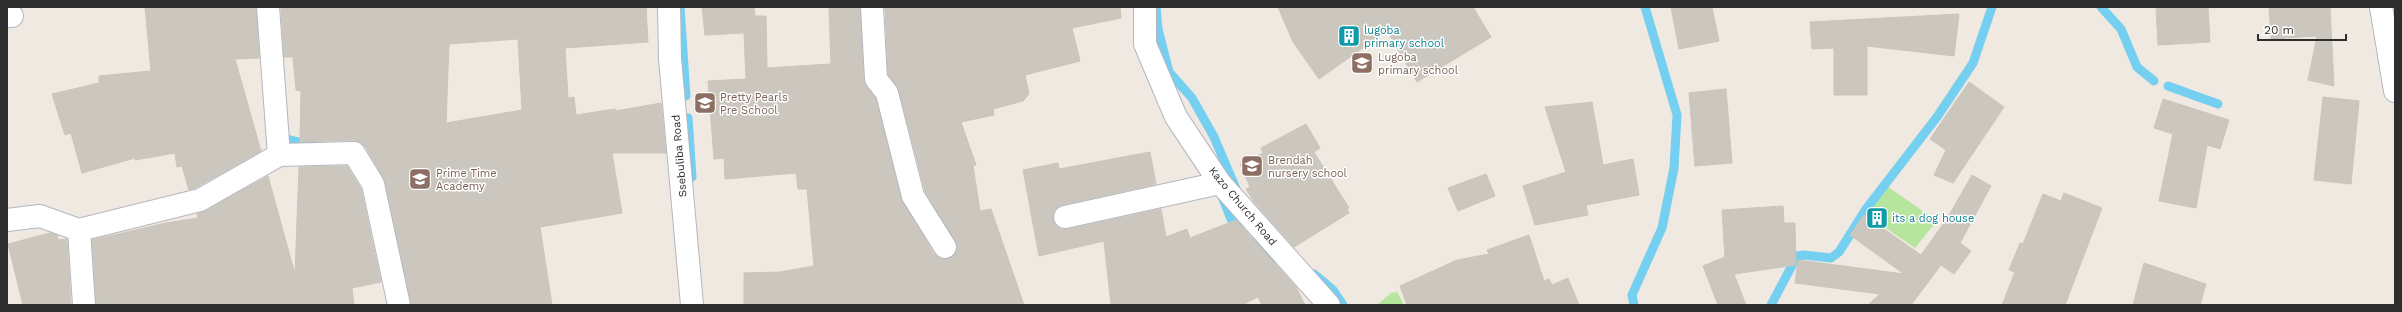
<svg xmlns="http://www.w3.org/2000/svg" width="2402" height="312" font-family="'Work Sans',sans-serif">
  <rect width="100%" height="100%" fill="#efe9e1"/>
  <g fill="#b6e59e">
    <polygon points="1887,186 1934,219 1935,223 1915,248 1867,215"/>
    <polygon points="1397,292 1404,305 1377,305 1391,293"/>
  </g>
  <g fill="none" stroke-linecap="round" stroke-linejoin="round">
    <g stroke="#75cff0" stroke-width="9">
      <polyline points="680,7 686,96"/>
      <polyline points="1156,7 1158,29 1169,72 1192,98 1214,137 1237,191"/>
      <polyline points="2101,7 2121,29 2137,67 2154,81"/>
      <polyline points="2168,86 2218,104"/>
      <polyline points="688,118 692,177"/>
      <polyline points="283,133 283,138 318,147"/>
      <polyline points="1221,194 1231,219 1240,230"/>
      <polyline points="1252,242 1275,259"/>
      <polyline points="1314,274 1333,290 1343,305"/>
      <polyline points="1634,305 1632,295 1662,228 1674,168 1677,115 1645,7"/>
      <polyline points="1771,305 1797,256 1804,255 1831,258 1839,252 1866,209 1937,117 1973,63 1992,7"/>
    </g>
  </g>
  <g fill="#cbc7bf" stroke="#cbc5ba" fill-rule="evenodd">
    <polygon points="145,7 256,7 259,58 235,59 261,151 195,188 189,190 182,166 177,167 175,153 135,160 135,158 82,173 71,133 65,135 52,94 99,83 99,76 151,71"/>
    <path d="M 281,7 L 646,7 L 648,42 L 565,48 L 568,98 L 574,97 L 576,115 L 615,109 L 616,111 L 661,103 L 666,153 L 612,153 L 622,213 L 540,227 L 552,305 L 411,305 L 385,181 L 365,146 L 354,140 L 300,142 L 301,91 L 296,90 L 293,57 L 284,57 ZM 518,39 L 522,110 L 446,123 L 449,44 Z"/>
    <polygon points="702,7 754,7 755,16 766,16 767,68 831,64 829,7 860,7 864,80 876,99 901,199 934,254 945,259 952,257 957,246 925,191 899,90 888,74 885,7 1120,7 1121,18 1072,28 1080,61 1025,75 1029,94 1023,101 993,109 994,115 961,122 976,165 973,166 980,211 991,209 1024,305 744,305 744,273 780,272 814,266 807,189 798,189 796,173 725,179 724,158 714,159 708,81 746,79 744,33 705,35"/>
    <polygon points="1278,7 1473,7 1491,37 1417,82 1387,31 1319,79 1293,42"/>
    <polygon points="1671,7 1712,7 1719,41 1679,49"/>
    <polygon points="2156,7 2208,7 2210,42 2158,45"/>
    <polygon points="2269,7 2330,7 2334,86 2308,80 2317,36 2271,39"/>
    <polygon points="1959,14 1954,56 1867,46 1867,95 1834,95 1834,48 1812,49 1810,22"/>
    <polygon points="1969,82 2004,107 1953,183 1934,175 1946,150 1930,139"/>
    <polygon points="1726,89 1732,163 1695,166 1689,93"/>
    <polygon points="2323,97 2359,101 2351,184 2314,180"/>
    <polygon points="2163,99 2229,120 2220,149 2207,145 2196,208 2159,201 2173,134 2154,128"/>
    <polygon points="1592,102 1603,165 1633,159 1639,195 1586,205 1588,215 1535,225 1523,186 1566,172 1545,107"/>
    <polygon points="1306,124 1320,148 1314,152 1349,208 1347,209 1349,213 1294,247 1254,202 1246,189 1250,187 1240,164 1263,153 1261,148"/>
    <polygon points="1150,152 1156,184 1062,205 1053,213 1056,225 1061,229 1068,229 1161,209 1166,237 1187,229 1190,238 1236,220 1296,287 1305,305 1262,305 1258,297 1242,305 1111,305 1104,241 1039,256 1023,170 1058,163 1059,169"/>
    <polygon points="347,166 361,189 381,282 352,288 354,305 96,305 92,240 166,223 198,218 197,214 206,211 268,176 295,274 299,167"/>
    <polygon points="1486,174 1495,196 1458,211 1448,188"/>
    <polygon points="1972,175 1991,186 1960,243 1971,251 1954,274 1941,265 1911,305 1868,305 1880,294 1795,283 1798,260 1904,274 1850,235 1864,215 1921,255 1948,217"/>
    <polygon points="2064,193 2102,208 2065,305 2002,305 2015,272 2009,270 2020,243 2023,244 2043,194 2061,201"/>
    <polygon points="1783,206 1784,223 1795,223 1796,265 1734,274 1746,305 1718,305 1703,266 1725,257 1722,210"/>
    <polygon points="50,233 57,235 58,240 67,239 71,305 23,305 8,244"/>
    <polygon points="1529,235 1544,281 1549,279 1552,285 1568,278 1579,305 1407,305 1400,286 1457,260 1489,254 1487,250"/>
    <polygon points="2144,263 2206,284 2200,305 2133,305"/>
  </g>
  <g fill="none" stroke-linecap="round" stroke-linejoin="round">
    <g stroke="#b4b7c1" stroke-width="24">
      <g id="street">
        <polyline points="268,7 279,155"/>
        <polyline points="669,7 670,59 692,305"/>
        <polyline points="872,7 876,79 887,93 889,101 913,196 945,247"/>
        <polyline points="1145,7 1145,44 1176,117 1220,183 1329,305"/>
        <polyline points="7,16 12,16"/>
        <polyline points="1065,217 1220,183"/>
        <polyline points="7,220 40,216 79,230 200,200 279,155 354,153 373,184 399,305"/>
        <polyline points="79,230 84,305"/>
      </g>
    </g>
    <g stroke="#b4b7c1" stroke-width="24">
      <polyline id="secondary" points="2381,7 2395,91"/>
    </g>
    <use href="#street" stroke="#fff" stroke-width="22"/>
    <use href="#secondary" stroke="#fff" stroke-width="22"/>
  </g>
  <defs>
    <g id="building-square" transform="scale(1.15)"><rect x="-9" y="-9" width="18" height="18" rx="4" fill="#0f9aa8" stroke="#fff"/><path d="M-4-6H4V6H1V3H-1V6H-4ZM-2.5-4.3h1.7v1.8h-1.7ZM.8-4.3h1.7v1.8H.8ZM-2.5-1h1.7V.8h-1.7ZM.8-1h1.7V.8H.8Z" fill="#fff"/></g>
    <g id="school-square" transform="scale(1.15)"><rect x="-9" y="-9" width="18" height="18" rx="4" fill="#8d6e63" stroke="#fff"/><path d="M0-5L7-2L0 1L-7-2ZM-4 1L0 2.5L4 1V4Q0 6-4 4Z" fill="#fff"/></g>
  </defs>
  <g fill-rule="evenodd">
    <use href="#building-square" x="1349" y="36"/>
    <use href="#school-square" x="1362" y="63"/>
    <use href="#school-square" x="705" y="103"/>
    <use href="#school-square" x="1252" y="166"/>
    <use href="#school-square" x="420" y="179"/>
    <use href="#building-square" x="1877" y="218"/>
  </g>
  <g text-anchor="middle" stroke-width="3" stroke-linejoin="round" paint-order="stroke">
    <g font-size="11" fill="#0d838f" stroke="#fff" text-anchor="start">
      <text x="1364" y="34">lugoba<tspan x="1364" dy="13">primary school</tspan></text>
      <text x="1892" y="222">its a dog house</text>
    </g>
    <g font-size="11" fill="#785e54" stroke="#fff" text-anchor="start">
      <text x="1378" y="61">Lugoba<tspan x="1378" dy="13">primary school</tspan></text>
      <text x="720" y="101">Pretty Pearls<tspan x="720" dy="13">Pre School</tspan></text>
      <text x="1268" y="164">Brendah<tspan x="1268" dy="13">nursery school</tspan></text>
      <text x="436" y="177">Prime Time<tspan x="436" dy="13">Academy</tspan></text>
    </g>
    <g font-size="11" fill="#2e2e2e" stroke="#fff">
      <text transform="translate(679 156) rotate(-95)" y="4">Ssebuliba Road</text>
      <text transform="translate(1243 206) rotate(50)" y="4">Kazo Church Road</text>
    </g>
  </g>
  <rect width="2402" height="312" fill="none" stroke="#2e2e2e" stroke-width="16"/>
  <path d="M2258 34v6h88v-6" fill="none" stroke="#2e2e2e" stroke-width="2"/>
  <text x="2264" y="34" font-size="12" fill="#2e2e2e" stroke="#ffffff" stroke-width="3" paint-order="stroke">20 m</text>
</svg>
